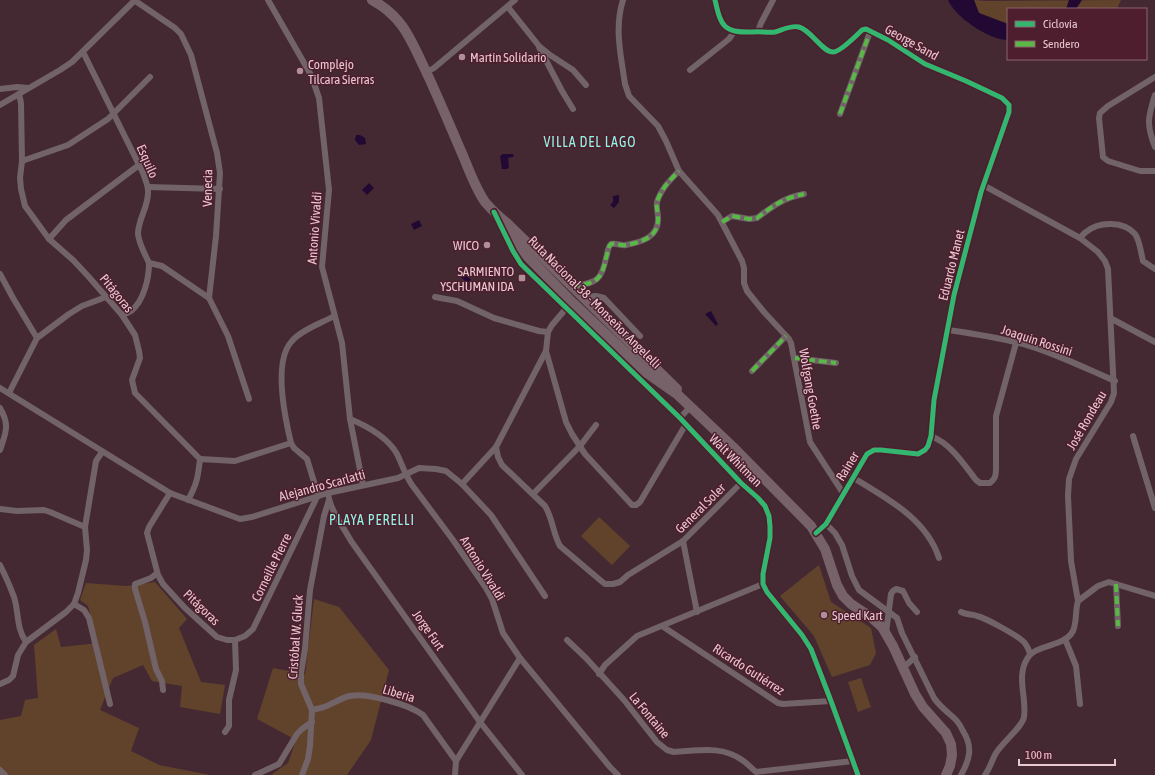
<svg xmlns="http://www.w3.org/2000/svg" width="1155" height="775" font-family="'Asap Condensed',sans-serif">
  <rect width="100%" height="100%" fill="#442932"/>
  <g fill="#61432c">
    <polygon points="974,0 986,1 1121,0 1117,9 1008,9 1008,24 979,13"/>
    <polygon points="599,517 630,546 612,565 581,536"/>
    <polygon points="819,565 831,602 871,628 876,653 870,665 832,677 814,636 780,596"/>
    <polygon points="155,582 187,619 179,628 201,682 225,685 220,714 180,707 182,686 152,681 143,665 113,678 100,710 139,728 131,751 159,765 210,775 0,775 0,720 21,716 25,700 38,698 34,645 56,629 61,647 98,643 88,606 80,600 86,583 126,586"/>
    <polygon points="314,599 339,607 389,670 371,740 347,775 271,775 288,763 296,740 257,719 273,668 305,674"/>
    <polygon points="861,678 871,707 858,712 848,682"/>
  </g>
  <g fill="#210934">
    <path d="M 948,0 L 974,0 L 979,13 L 1008,24 L 1008,40 C 989,40 955,17 948,0 Z"/>
    <polygon points="1069,0 1082,0 1076,9 1066,9"/>
    <polygon points="356,135 360,135 365,138 366,144 359,145 355,140"/>
    <polygon points="503,154 512,154 514,155 513,157 508,158 509,167 507,169 502,169 500,156"/>
    <polygon points="369,183 374,188 367,195 362,190"/>
    <polygon points="619,195 619,202 614,208 610,205 613,202 613,196"/>
    <polygon points="419,220 422,226 414,230 411,224"/>
    <polygon points="462,270 471,280 467,283 458,274"/>
    <polygon points="711,311 718,324 716,326 705,314"/>
  </g>
  <g fill="none" stroke-linecap="round" stroke-linejoin="round">
    <g stroke="#726368" stroke-width="6">
      <polyline points="134,0 175,28 181,34 191,55 217,153 220,173 216,236 209,298 228,336 249,399"/>
      <polyline points="268,0 311,75 319,98 329,190 322,267 342,343 350,419 363,485"/>
      <path d="M 623,0 C 614,28 621,56 625,84 L 629,96 L 658,126 L 666,141 L 679,171 L 718,215 L 742,261 L 744,268 L 744,283 L 747,291 L 764,312 L 789,339 L 791,343 L 810,442 L 843,493"/>
      <path d="M 715,0 C 721,27 724,33 753,32 C 760,31 767,33 775,32 C 782,30 791,25 799,27 C 811,30 822,52 833,52 C 840,52 856,36 862,30 L 866,29 L 888,40 L 925,64 L 966,81 L 1002,98 L 1009,105 L 1009,112 L 981,192 L 954,295 L 934,400 L 931,436 L 928,446 L 925,450 L 918,454 L 881,450 L 874,450 L 867,454 L 826,524 L 816,533"/>
      <polyline points="508,7 539,46 550,55 573,70 586,85"/>
      <polyline points="758,31 761,23 773,0"/>
      <polyline points="539,47 562,91 573,109"/>
      <path d="M 83,52 L 143,173 C 145,179 148,185 148,191 C 149,206 138,219 138,234 C 139,244 145,254 149,263 L 162,266 L 209,298"/>
      <polyline points="690,70 729,39 734,32"/>
      <polyline points="427,72 434,68 515,0"/>
      <polyline points="1155,77 1108,106 1100,113 1099,118 1103,157 1108,161 1140,171 1155,171"/>
      <polyline points="0,89 17,87 28,88"/>
      <path d="M 19,94 L 21,103 L 22,161 L 20,178 L 21,189 L 25,206 L 49,239 L 73,260 L 88,276 L 122,315 L 135,335 L 139,351 L 140,358 L 132,380 L 135,393 L 200,459 C 198,477 197,484 188,500"/>
      <path d="M 1155,95 C 1148,117 1146,124 1155,147"/>
      <polyline points="0,105 60,70 72,62 135,0"/>
      <polyline points="840,114 870,32"/>
      <polyline points="22,161 68,145 108,119 150,77"/>
      <polyline points="983,185 1080,238 1098,252 1105,261 1108,269 1114,393 1111,402 1076,459 1069,479 1068,496 1071,561 1078,601"/>
      <polyline points="148,187 220,189"/>
      <path d="M 722,222 L 732,216 L 749,219 L 757,218 C 773,206 783,198 804,194"/>
      <polyline points="501,226 513,251 521,264 680,418 741,483 758,498 765,506 769,516 770,526 770,538 763,574 763,584 767,592 802,635 811,649 831,701 858,775"/>
      <path d="M 1080,238 C 1082,236 1084,233 1086,232 C 1099,221 1124,221 1135,234 C 1140,241 1141,253 1143,261 L 1155,269"/>
      <polyline points="49,239 66,220 139,165"/>
      <polyline points="0,274 13,298 37,338"/>
      <path d="M 572,287 C 595,282 601,283 606,258 C 608,253 607,248 611,244 C 617,243 621,246 626,245 C 642,242 659,237 658,218 C 658,212 656,207 657,202 C 661,189 670,180 679,171"/>
      <polyline points="435,297 457,301 494,318 539,331 548,332"/>
      <polyline points="582,297 596,296 604,298 640,336"/>
      <path d="M 122,315 C 125,314 128,313 131,311 C 144,301 149,278 149,263"/>
      <polyline points="1112,319 1155,342"/>
      <path d="M 948,330 C 976,334 1003,338 1030,346 C 1059,355 1087,369 1115,381"/>
      <polyline points="546,351 566,422 572,434 585,454 632,505 636,505 640,502 686,424"/>
      <polyline points="795,358 836,363"/>
      <polyline points="752,371 786,336"/>
      <polyline points="0,388 170,493 240,519 252,517 328,493 398,478 419,468 436,469 446,471 462,484 491,515 545,596"/>
      <polyline points="9,393 37,338 69,314 82,306 106,297"/>
      <path d="M 0,408 C 10,425 6,432 0,450"/>
      <polyline points="680,418 690,407"/>
      <path d="M 350,419 C 367,426 388,438 397,454 C 402,464 405,475 412,485 L 453,540 L 486,588 L 492,599 L 503,633 L 520,658 L 610,767 L 618,775"/>
      <path d="M 931,436 C 951,444 963,463 976,480 L 980,483 L 990,483 C 995,479 996,476 996,469 L 996,416 L 1016,343"/>
      <polyline points="1133,436 1155,508"/>
      <path d="M 496,447 L 498,457 L 502,465 L 545,506 C 553,519 553,534 560,546 L 600,580 L 605,584 L 613,584 L 620,582 L 628,575 L 683,541 L 741,483"/>
      <polyline points="200,459 235,461 291,443"/>
      <path d="M 852,477 C 886,498 926,518 939,558"/>
      <polyline points="462,484 496,447 546,351 548,332 552,325 569,305"/>
      <path d="M 170,493 L 149,527 L 147,533 L 158,575 L 163,584 L 185,608 L 217,637 L 227,640 L 235,640 L 245,636 L 253,629 L 318,495 L 307,459 L 294,448 L 291,443 C 285,418 273,361 292,341 C 301,330 322,323 334,316"/>
      <path d="M 328,493 C 330,510 342,525 351,541 L 480,722 L 522,775"/>
      <polyline points="533,494 580,446 596,425"/>
      <polyline points="0,509 17,511 44,510 50,512 85,527"/>
      <path d="M 826,524 L 835,533 L 842,545 L 852,576 L 859,590 L 897,618 L 902,633 L 934,698 C 940,707 949,713 956,720 C 959,723 961,727 963,731 C 973,747 970,759 961,775"/>
      <polyline points="683,541 697,612"/>
      <path d="M 0,565 C 5,575 10,586 14,597 C 19,612 16,628 26,642"/>
      <polyline points="157,573 151,578 135,584 135,589 145,622 156,669 162,681 163,690"/>
      <polyline points="1116,584 1118,626"/>
      <polyline points="74,604 84,610 89,618 110,704"/>
      <path d="M 961,612 C 967,615 971,614 977,616 C 986,618 1018,636 1024,642 C 1027,646 1029,649 1030,654"/>
      <polyline points="662,626 778,703 783,704 831,701"/>
      <polyline points="886,633 891,594 893,591 896,589 903,591 909,603 917,612"/>
      <polyline points="1065,639 1076,666 1080,704"/>
      <path d="M 567,640 L 586,658 L 624,700 L 657,742 L 667,750 L 674,752 C 697,751 721,745 742,760 C 747,763 751,768 756,772 L 853,761"/>
      <polyline points="903,668 915,657"/>
      <polyline points="599,674 605,665 637,636 763,584"/>
      <polyline points="0,684 9,680 13,676 18,655 26,642 66,612 74,604 78,593 86,560 87,550 85,527 96,461 102,452"/>
      <path d="M 312,710 C 316,709 321,708 324,707 C 333,704 340,698 350,696 C 366,692 410,705 423,715 L 456,761"/>
      <polyline points="225,732 229,726 229,700 236,670 235,640"/>
      <polyline points="0,770 5,775"/>
      <polyline points="255,775 279,764 297,734 302,729 312,722"/>
      <polyline points="302,775 308,759 310,746 312,710 301,684 301,673 305,649 310,590 324,516 329,500"/>
      <polyline points="455,775 456,761 520,658"/>
      <path d="M 985,775 C 990,768 992,760 996,753 C 1002,743 1023,726 1024,717 C 1027,698 1016,677 1027,659 C 1036,643 1064,648 1073,631 C 1077,622 1075,611 1078,601 L 1098,586 L 1109,582 L 1155,596"/>
    </g>
    <g stroke="#766268" stroke-width="10">
      <path d="M 372,0 C 400,15 409,35 422,63 C 437,94 450,126 464,158 C 470,173 476,189 485,202 C 492,210 499,217 507,223 L 677,389"/>
      <polyline points="497,215 527,256 572,302 648,374 678,395 735,449 811,526 825,549 837,585 843,596 851,604 872,618 882,627 893,646 915,694 923,707 946,733 951,744 952,755 950,766 946,775"/>
    </g>
    <g stroke="#58b947" stroke-width="4" stroke-dasharray="8 4" stroke-linecap="butt">
      <polyline points="840,114 870,32"/>
      <path d="M 722,222 L 732,216 L 749,219 L 757,218 C 773,206 783,198 804,194"/>
      <path d="M 572,287 C 595,282 601,283 606,258 C 608,253 607,248 611,244 C 617,243 621,246 626,245 C 642,242 659,237 658,218 C 658,212 656,207 657,202 C 661,189 670,180 679,171"/>
      <polyline points="795,358 836,363"/>
      <polyline points="752,371 786,336"/>
      <polyline points="1116,584 1118,626"/>
    </g>
    <g stroke="#4f1e2e" stroke-width="8">
      <g id="cycleway">
        <path d="M 715,0 C 721,27 724,33 753,32 C 760,31 767,33 775,32 C 782,30 791,25 799,27 C 811,30 822,52 833,52 C 840,52 856,36 862,30 L 866,29 L 888,40 L 925,64 L 966,81 L 1002,98 L 1009,105 L 1009,112 L 981,192 L 954,295 L 934,400 L 931,436 L 928,446 L 925,450 L 918,454 L 881,450 L 874,450 L 867,454 L 826,524 L 816,533"/>
        <polyline points="494,212 513,251 521,264 680,418 741,483 758,498 765,506 769,516 770,526 770,538 763,574 763,584 767,592 802,635 811,649 831,701 858,775"/>
      </g>
    </g>
    <use href="#cycleway" stroke="#33b770" stroke-width="5"/>
  </g>
  <g fill="#af9099" stroke="#4f1e2e" stroke-width="1.5">
    <circle cx="462" cy="57" r="4"/>
    <circle cx="300" cy="71" r="4"/>
    <circle cx="487" cy="245" r="4"/>
    <rect x="518" y="274" width="8" height="8" rx="2"/>
    <circle cx="824" cy="615" r="4"/>
  </g>
  <g text-anchor="middle" stroke-width="3" stroke-linejoin="round" paint-order="stroke">
    <g font-size="13" fill="#e9c8d0" stroke="#4f1e2e">
      <text transform="translate(912 42) rotate(29)" y="5">George Sand</text>
      <text transform="translate(148 161) rotate(66)" y="5">Esquilo</text>
      <text transform="translate(207 188) rotate(-89)" y="5">Venecia</text>
      <text transform="translate(314 228) rotate(-86)" y="5">Antonio Vivaldi</text>
      <text transform="translate(951 265) rotate(-76)" y="5">Eduardo Manet</text>
      <text transform="translate(117 293) rotate(51)" y="5">Pitágoras</text>
      <text transform="translate(595 302) rotate(45)" y="5">Ruta Nacional 38 - Monseñor Angelelli</text>
      <text transform="translate(1037 340) rotate(18)" y="5">Joaquin Rossini</text>
      <text transform="translate(811 389) rotate(80)" y="5">Wolfgang Goethe</text>
      <text transform="translate(1086 420) rotate(-60)" y="5">José Rondeau</text>
      <text transform="translate(736 460) rotate(45)" y="5">Walt Whitman</text>
      <text transform="translate(847 466) rotate(-58)" y="5">Rainer</text>
      <text transform="translate(322 485) rotate(-15)" y="5">Alejandro Scarlatti</text>
      <text transform="translate(700 508) rotate(-45)" y="5">General Soler</text>
      <text transform="translate(271 567) rotate(-64)" y="5">Corneille Pierre</text>
      <text transform="translate(483 568) rotate(58)" y="5">Antonio Vivaldi</text>
      <text transform="translate(202 607) rotate(44)" y="5">Pitágoras</text>
      <text transform="translate(429 630) rotate(55)" y="5">Jorge Furt</text>
      <text transform="translate(295 637) rotate(-86)" y="5">Cristóbal W. Gluck</text>
      <text transform="translate(749 669) rotate(33)" y="5">Ricardo Gutiérrez</text>
      <text transform="translate(399 693) rotate(17)" y="5">Liberia</text>
      <text transform="translate(650 715) rotate(50)" y="5">La Fontaine</text>
    </g>
    <g font-size="13" fill="#e9c8d0" stroke="#4f1e2e" text-anchor="start">
      <text x="470" y="62">Martín Solidario</text>
      <text x="308" y="69">Complejo<tspan x="308" dy="15">Tilcara Sierras</tspan></text>
      <text x="479" y="250" text-anchor="end">WICO</text>
      <text x="514" y="276" text-anchor="end">SARMIENTO<tspan x="514" dy="15">YSCHUMAN IDA</tspan></text>
      <text x="832" y="620">Speed Kart</text>
    </g>
    <g font-size="14" letter-spacing="1" fill="#8ff6e5" stroke="#4f1e2e">
      <text x="590" y="147">VILLA DEL LAGO</text>
      <text x="372" y="525">PLAYA PERELLI</text>
    </g>
  </g>
  <rect x="1007" y="8" width="140" height="52" fill="#4f1e2e" stroke="#8d626f"/>
  <rect x="1015" y="21" width="20" height="6" fill="#33b770" stroke="#8d626f"/>
  <text x="1043" y="28" font-size="12" fill="#e9c8d0">Ciclovía</text>
  <rect x="1015" y="41" width="20" height="6" fill="#58b947" stroke="#8d626f"/>
  <text x="1043" y="48" font-size="12" fill="#e9c8d0">Sendero</text>
  <path d="M1019 759v6h96v-6" fill="none" stroke="#e9c8d0" stroke-width="2"/>
  <text x="1025" y="759" font-size="12" fill="#e9c8d0" stroke="#4f1e2e" stroke-width="3" paint-order="stroke">100 m</text>
</svg>
